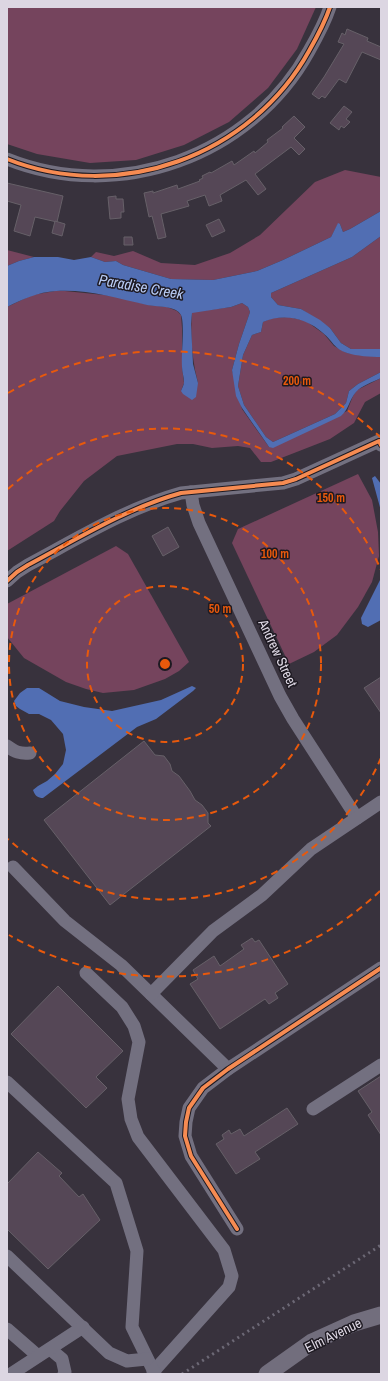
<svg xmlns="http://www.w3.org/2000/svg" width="388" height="1381" font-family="'Archivo Narrow',sans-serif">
  <rect width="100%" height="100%" fill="#38323d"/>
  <g fill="#75445d">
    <polygon points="7,7 316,7 297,49 268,88 229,122 184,145 136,160 90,163 37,154 7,144"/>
    <polygon points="345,170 381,177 381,211 350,229 343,232 340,224 338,224 331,237 283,260 257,271 213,280 171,279 123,265 116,261 105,262 91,257 96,252 114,256 133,251 161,263 195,265 230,253 260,235 315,182"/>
    <polygon points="381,236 381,349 351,349 341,343 330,328 301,309 278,305 271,297 271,293 352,257"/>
    <polygon points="7,250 34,257 19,261 7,266"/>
    <path d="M 55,291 L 65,291 L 114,296 L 149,305 L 167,307 L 177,311 L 181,315 L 182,328 L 182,367 L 184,383 L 181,391 L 198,383 C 192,360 190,336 192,312 L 231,307 L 242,303 L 248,307 L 250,312 L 239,344 L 232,370 L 242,409 L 269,447 L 347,411 L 353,396 L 357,390 L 381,378 L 381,393 L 365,402 L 354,423 L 330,439 L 271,462 L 261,462 L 250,448 L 238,446 L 212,448 L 193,444 L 177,444 L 117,456 L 84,481 L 60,511 L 54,521 L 7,551 L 7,307 L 32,295 Z"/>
    <polygon points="289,317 306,321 324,334 334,346 347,353 381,357 381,372 358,384 349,391 346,403 335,414 273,442 266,437 244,405 238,386 243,355 252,335 261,332 263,322 272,318"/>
    <polygon points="358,474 372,500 378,532 379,556 372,582 358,607 337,635 314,652 289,664 232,543 238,529"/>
    <polygon points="116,546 128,554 189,662 179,671 165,679 134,690 103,693 86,689 66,682 24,658 7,637 7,604"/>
  </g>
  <g fill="#516eb3">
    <path d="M 381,211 L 381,236 L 352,257 L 271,293 L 271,297 L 278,305 L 301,309 L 320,320 L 330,328 L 341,343 L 351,349 L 381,349 L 381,357 C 370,357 357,356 347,353 C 334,349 332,340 323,333 C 306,318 284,313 263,322 L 261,332 L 252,335 L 243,355 L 238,386 L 244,405 L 266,437 L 273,442 L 335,414 L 346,403 L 349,391 L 358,384 L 381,372 L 381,378 C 373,382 361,386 356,392 C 349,400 349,409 341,416 L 273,448 L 269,447 L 267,444 L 242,408 L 236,396 L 232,370 L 239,344 L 250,312 L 248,307 L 242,303 L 231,307 L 192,313 L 191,324 L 193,364 L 198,383 L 196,397 L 192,400 L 183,394 L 181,391 C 182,388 184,385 184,382 C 184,377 182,372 182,367 C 181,355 185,324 181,315 C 176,305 155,307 147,305 C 117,298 87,289 56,291 C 38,292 23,299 7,307 L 7,266 L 19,261 L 34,257 L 58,257 L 74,260 L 91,257 L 105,262 L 116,261 L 123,265 L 171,279 L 213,280 L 257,271 L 283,260 L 331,237 L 338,223 L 340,224 L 343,232 L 350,229 Z"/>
    <polygon points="375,476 381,484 381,511 372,478"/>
    <polygon points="381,578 381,620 368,627 362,624 361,618"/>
    <path d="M 192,686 L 196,688 L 193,691 L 156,719 L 137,727 L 43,798 C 38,798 35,796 33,790 L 38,786 L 47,781 L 55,774 L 63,764 L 66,750 L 63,734 L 51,720 L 39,714 L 29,714 L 20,709 L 16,706 L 14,701 L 20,693 L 27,688 L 39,688 L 60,701 L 84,707 L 112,711 L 161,700 Z"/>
  </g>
  <g fill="#554756" stroke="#666068">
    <polygon points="347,29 368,38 367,41 381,47 381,60 362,52 346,83 339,79 325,98 322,96 319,99 312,94 324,77 344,44 338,42 342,33 345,35"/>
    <polygon points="344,106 352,112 346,119 350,122 344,128 341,126 339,130 330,123"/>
    <polygon points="294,116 305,127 294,138 305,149 299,155 291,147 255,174 266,189 258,195 246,180 220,195 222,201 209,206 205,195 187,201 189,206 161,214 166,237 158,239 152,216 149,217 144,193 153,191 153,193 177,185 178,189 200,181 199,180 203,178 202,176 210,172 211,173 232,161 234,165 254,151 255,153 268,142 267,140 283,128 282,127"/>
    <polygon points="7,183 63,196 57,222 35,217 30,236 14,231 21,205 7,201"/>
    <polygon points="116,196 116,199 123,199 124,212 121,212 121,218 110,219 108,197"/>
    <polygon points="219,219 225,231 212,237 206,225"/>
    <polygon points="55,221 65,224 62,236 52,233"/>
    <polygon points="124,237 132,237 133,245 124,245"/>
    <polygon points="168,527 179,547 163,556 152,536"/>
    <polygon points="381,677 381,713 364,688"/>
    <polygon points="144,741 155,755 164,756 170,764 172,771 179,776 190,791 195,800 202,805 208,813 208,823 211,826 110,905 44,820"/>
    <polygon points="252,938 255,942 259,940 288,984 275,993 278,998 269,1004 265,999 220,1029 190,984 198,979 193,970 214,956 220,966 244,949 241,945"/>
    <polygon points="58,986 123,1051 96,1077 107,1088 86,1108 11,1034"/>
    <polygon points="381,1076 381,1135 368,1115 372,1112 358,1091"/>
    <polygon points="287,1108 298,1124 255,1152 260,1159 236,1174 216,1144 224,1139 222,1135 229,1130 231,1134 240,1129 244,1136"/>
    <polygon points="38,1152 62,1173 59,1176 79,1197 83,1194 100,1220 48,1269 7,1229 7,1184"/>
  </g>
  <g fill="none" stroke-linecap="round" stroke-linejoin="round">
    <g stroke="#737080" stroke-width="13">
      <path d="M 7,159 C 119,204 251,156 309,51 C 317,37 325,22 330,7"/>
      <polyline points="191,492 193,505 199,523 280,696 293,719 357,818"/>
      <path d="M 7,581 L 17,572 L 28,565 C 77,539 127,508 181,493 L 283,483 L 296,479 L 379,441 L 381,445"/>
      <path d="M 7,746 C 15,752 20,754 30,753"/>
      <polyline points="13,867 65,921 121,965 228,1069"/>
      <polyline points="86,973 122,1007 134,1026 139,1042 128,1099 131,1119 138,1137 224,1250 232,1276 229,1287 153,1372"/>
      <polyline points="151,994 213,931 262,895 311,849 381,802"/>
      <polyline points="7,1082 116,1183 137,1251 132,1327 155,1374"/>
      <polyline points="313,1109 381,1065"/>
      <polyline points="237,1229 191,1156 185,1136 186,1122 189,1108 203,1088 228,1069 381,968"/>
      <polyline points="7,1256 109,1353 127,1361 147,1359"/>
      <polyline points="7,1329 38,1356"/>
      <polyline points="50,1349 62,1359 65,1372 64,1374"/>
      <polyline points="11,1374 83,1327"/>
    </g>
    <polyline stroke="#726e7d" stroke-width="17" points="267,1374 312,1342 354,1323 381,1315"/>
    <polyline stroke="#6d6976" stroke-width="3" stroke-dasharray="2 4" stroke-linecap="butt" points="182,1374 381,1245"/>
    <g stroke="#1d1921" stroke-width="6">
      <g id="cycleway">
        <path d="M 7,159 C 119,204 251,156 309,51 C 317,37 325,22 330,7"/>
        <path d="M 7,581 L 17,572 L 28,565 C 77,539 127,508 181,493 L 283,483 L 296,479 L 379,441 L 381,445"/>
        <polyline points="237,1229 191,1156 185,1136 186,1122 189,1108 203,1088 228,1069 381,968"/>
      </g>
    </g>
    <use href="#cycleway" stroke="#f68b52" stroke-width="4"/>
  </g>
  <g fill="none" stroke="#e8590c" stroke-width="2" stroke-dasharray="7 5">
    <circle cx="165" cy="664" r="78"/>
    <circle cx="165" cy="664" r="156"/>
    <path d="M381 758A235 235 0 0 1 8 839M8 489A235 235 0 0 1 381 570"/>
    <path d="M380 891A313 313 0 0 1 9 935M8 393A313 313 0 0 1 380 437"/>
  </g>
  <g text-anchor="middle" stroke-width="3" stroke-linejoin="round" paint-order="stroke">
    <g font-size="14" fill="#dcd6e2" stroke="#1d1921">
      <text transform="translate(278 653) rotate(65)" y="5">Andrew Street</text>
      <text transform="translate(333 1335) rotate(-26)" y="5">Elm Avenue</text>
    </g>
    <g font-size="15" font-style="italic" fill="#b9ccf5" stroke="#1d1921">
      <text transform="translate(141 287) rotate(10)" y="5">Paradise Creek</text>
    </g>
  </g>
  <circle cx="165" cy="664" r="6" fill="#e8590c" stroke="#1d1921" stroke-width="2"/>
  <g font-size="12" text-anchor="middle" font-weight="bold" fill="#e8590c" stroke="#1d1921" stroke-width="3" stroke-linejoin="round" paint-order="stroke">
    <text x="297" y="385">200 m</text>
    <text x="331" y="502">150 m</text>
    <text x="275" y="558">100 m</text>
    <text x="220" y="613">50 m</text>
  </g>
  <rect width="388" height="1381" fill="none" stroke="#dcd6e2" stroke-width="16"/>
</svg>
